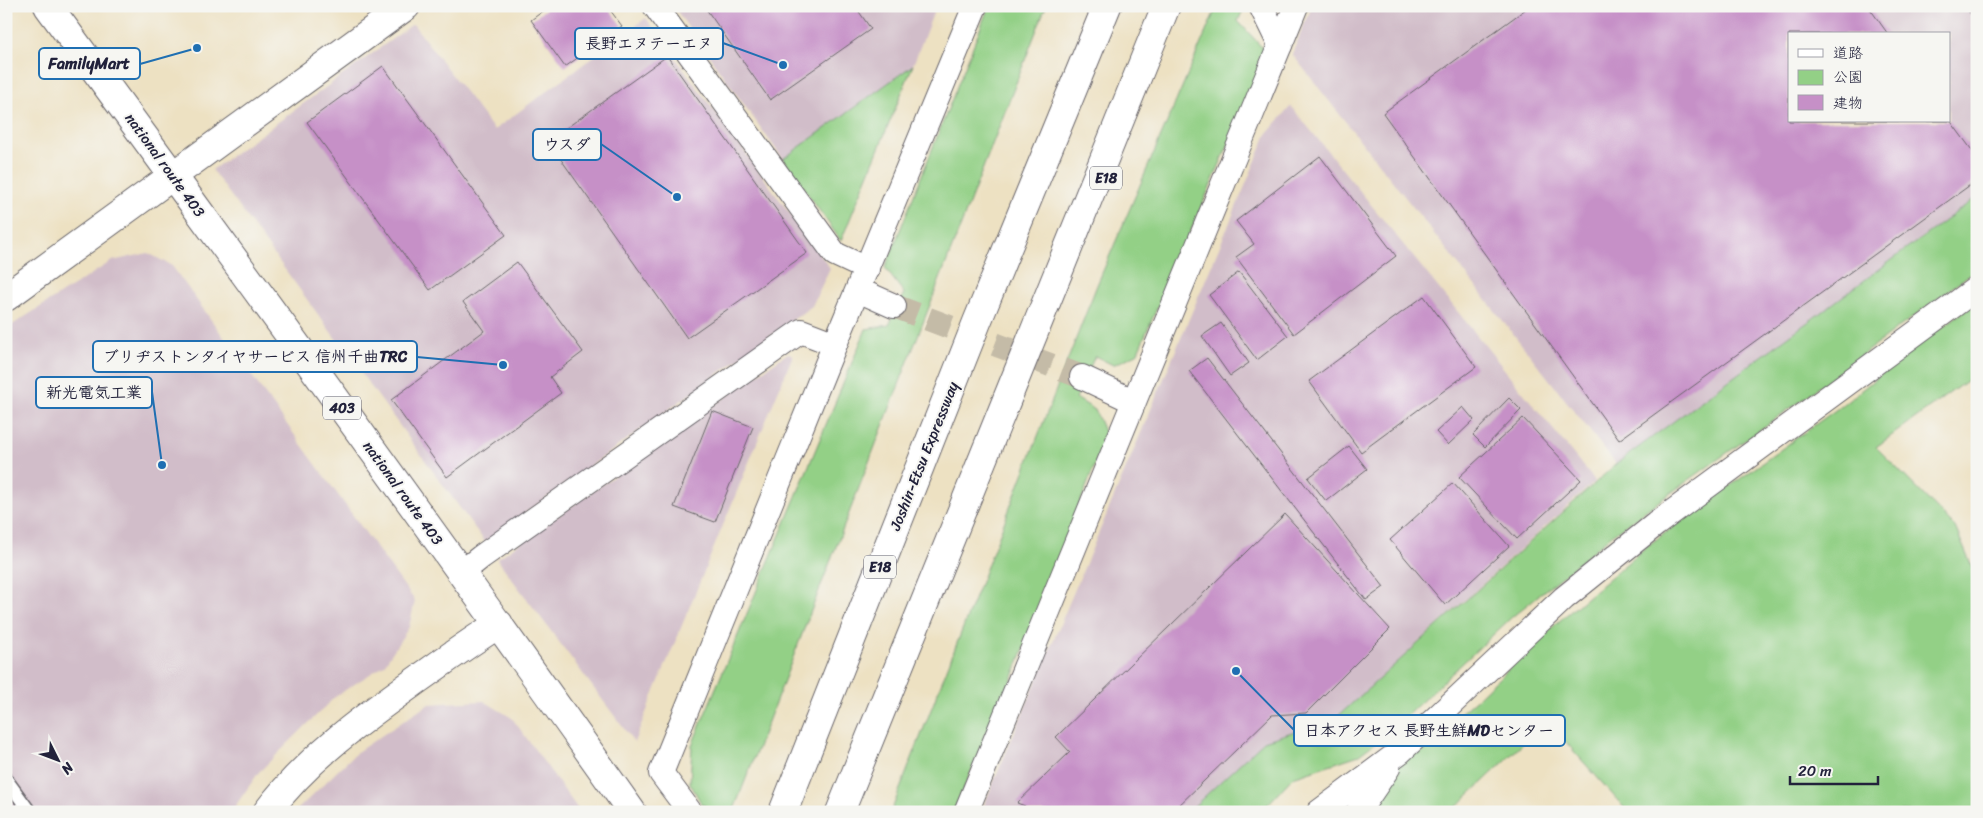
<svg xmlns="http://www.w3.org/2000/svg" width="1983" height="818" font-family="Sriracha,'Klee One',sans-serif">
  <rect width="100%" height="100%" fill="#f6f6f2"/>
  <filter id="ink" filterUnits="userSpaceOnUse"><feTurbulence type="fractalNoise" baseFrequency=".02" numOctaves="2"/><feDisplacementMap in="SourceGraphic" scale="10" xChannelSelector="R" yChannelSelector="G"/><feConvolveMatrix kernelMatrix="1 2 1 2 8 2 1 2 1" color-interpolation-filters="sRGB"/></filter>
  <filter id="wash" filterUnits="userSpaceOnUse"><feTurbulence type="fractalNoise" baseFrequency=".0096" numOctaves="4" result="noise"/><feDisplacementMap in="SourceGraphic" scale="20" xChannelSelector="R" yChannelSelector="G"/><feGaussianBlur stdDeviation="1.12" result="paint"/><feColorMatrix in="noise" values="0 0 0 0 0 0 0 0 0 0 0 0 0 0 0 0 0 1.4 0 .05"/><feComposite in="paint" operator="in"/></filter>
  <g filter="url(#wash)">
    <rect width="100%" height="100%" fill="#ede1c2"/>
    <g fill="#d1bdc9" fill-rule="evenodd">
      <polygon points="673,6 936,6 913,65 783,159"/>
      <path d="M 1312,6 L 1977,6 L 1977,197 L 1616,464 L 1292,54 ZM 1789,34 L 1949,34 L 1949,121 L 1789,121 Z"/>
      <polygon points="646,18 830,268 812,306 485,542 212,170 413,24 494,130"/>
      <polygon points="1291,106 1595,481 1336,718 1264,741 1188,812 981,812 1267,134"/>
      <polygon points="148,253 172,266 415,601 409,627 384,665 336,696 259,772 231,812 6,812 6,329 112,261"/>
      <polygon points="788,353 793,355 634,742 497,559"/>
      <polygon points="484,701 512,718 580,812 295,812 357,752 429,704"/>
    </g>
    <g fill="#93d086" stroke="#5a7960">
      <polygon points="989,6 1046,6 733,812 713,812 701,803 690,783 692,745 866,329 889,325 904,293 885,268"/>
      <polygon points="1217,6 1245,6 1238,21 1268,54 1137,354 1113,365 1095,356 1076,398 1095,410 1106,436 1009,687 953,812 891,812 1097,285"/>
      <polygon points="913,65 841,241 783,159"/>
      <polygon points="1977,197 1977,269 1799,402 1617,531 1512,617 1387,734 1359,755 1293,777 1261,812 1188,812 1264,741 1336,718 1616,464"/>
      <polygon points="1977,302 1977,373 1876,447 1955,527 1977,579 1977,809 1974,812 1628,812 1547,721 1451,812 1367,812 1397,767 1479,697 1557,623 1647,546 1848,401 1913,348"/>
    </g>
    <g id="blocks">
      <g fill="#c690c7">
        <polygon points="550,6 615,6 610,10 622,26 565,67 531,20"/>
        <polygon points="704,6 855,6 871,29 770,100"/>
        <polygon points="1530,6 1868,6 1888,34 1789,34 1789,121 1949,121 1949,119 1977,157 1977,180 1619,440 1383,113"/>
        <polygon points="1965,6 1977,6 1977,23"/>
        <polygon points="667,56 807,253 687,338 548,141"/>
        <polygon points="383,66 506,235 430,290 307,122"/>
        <polygon points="1320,156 1396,256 1294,334 1236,257 1254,244 1236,221"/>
        <polygon points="517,262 583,352 550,377 561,393 447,477 391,400 484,331 463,302"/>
        <polygon points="1239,272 1288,336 1257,360 1209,295"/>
        <polygon points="1424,296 1476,367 1361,452 1309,381"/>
        <polygon points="1221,323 1249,363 1230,376 1202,336"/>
        <polygon points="1207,358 1384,587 1366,600 1189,371"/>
        <polygon points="1509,398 1521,410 1485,447 1473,435"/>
        <polygon points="1463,407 1474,420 1448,445 1436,432"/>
        <polygon points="712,411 753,427 715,522 674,507"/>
        <polygon points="1523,418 1581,480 1517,539 1459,477"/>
        <polygon points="1349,446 1367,469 1326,501 1308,478"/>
        <polygon points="1453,483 1509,546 1445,605 1390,540"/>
        <polygon points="1285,514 1390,629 1306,713 1272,715 1172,812 1019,812 1025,806 1017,803 1070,752 1056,737"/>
      </g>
    </g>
  </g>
  <g filter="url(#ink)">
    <use href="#blocks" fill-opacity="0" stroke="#69656a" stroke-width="1"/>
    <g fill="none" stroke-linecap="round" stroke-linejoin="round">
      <polyline stroke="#c4bba7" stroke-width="24" stroke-dasharray="24 12" stroke-linecap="butt" points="894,306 1082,377"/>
      <g stroke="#69656a" stroke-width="15">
        <polyline id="service" points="6,779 30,812"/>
      </g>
      <g stroke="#69656a" stroke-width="26">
        <g id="minor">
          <polyline points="655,6 835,254 867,269"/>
          <polyline points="1261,6 1280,45"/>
          <polyline points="858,290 894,306"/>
          <polyline points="1082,377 1133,401"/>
          <polyline points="461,573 481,557 801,331 835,344"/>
          <polyline points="690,812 661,773 835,344 975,6"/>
          <polyline points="966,812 1296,6"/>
          <polyline points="1319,812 1401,751 1564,598 1656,524 1977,288"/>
          <polyline points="1358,812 1388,768"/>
        </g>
      </g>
      <g stroke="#69656a" stroke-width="30">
        <g id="tertiary">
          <polyline points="6,297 406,6"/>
          <path d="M 267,812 C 306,760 358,722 410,685 C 440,664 468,643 499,624"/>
        </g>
      </g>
      <g stroke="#69656a" stroke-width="30">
        <path id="trunk" d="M 48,6 C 245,273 440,541 632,812"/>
      </g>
      <g stroke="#69656a" stroke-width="30">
        <g id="motorway">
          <polyline points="783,812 977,322 1107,6"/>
          <polyline points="840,812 1166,6"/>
        </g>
      </g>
      <use href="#service" stroke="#fff" stroke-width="12"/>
      <use href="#minor" stroke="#fff" stroke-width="24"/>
      <use href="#tertiary" stroke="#fff" stroke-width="28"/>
      <use href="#trunk" stroke="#fff" stroke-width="28"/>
      <use href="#motorway" stroke="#fff" stroke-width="28"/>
    </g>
  </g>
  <g text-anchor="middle" stroke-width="4" stroke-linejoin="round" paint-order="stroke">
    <g fill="#f6f6f2" stroke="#626272" stroke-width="1">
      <rect x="1090" y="166.5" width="32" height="23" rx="4"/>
      <rect x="323" y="396.5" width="38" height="23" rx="4"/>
      <rect x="864" y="555.5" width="32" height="23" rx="4"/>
    </g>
    <g font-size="14" font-weight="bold" fill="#22223b">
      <text x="1106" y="183">E18</text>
      <text x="342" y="413">403</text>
      <text x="880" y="572">E18</text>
    </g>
    <g font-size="15" fill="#22223b" stroke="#f6f6f2">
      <text transform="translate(165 165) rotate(54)" y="5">national route 403</text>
      <text transform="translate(924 456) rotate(-68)" y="5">Joshin-Etsu Expressway</text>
      <text transform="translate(403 493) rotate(54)" y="5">national route 403</text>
    </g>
  </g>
  <path fill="none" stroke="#1f6fb2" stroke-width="2" d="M783 65L723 43M197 48L140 64M677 197L601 144M503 365L417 357M162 465L152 392M1236 671L1294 730"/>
  <g fill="#1f6fb2" stroke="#f6f6f2" stroke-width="2">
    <circle cx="783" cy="65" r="5"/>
    <circle cx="197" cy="48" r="5"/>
    <circle cx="677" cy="197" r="5"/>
    <circle cx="503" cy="365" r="5"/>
    <circle cx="162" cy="465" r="5"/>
    <circle cx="1236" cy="671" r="5"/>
  </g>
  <g fill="#f6f6f2" stroke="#1f6fb2" stroke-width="2">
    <rect x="575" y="28" width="148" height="31" rx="5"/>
    <rect x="39" y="48" width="101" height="31" rx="5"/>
    <rect x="533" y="129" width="68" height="31" rx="5"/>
    <rect x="93" y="341" width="324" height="31" rx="5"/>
    <rect x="36" y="377" width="116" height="31" rx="5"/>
    <rect x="1294" y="715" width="271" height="31" rx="5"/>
  </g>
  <g font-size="16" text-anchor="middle" font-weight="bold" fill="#22223b">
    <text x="649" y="49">長野エヌテーエヌ</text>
    <text x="89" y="69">FamilyMart</text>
    <text x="567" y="150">ウスダ</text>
    <text x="255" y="362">ブリヂストンタイヤサービス 信州千曲TRC</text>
    <text x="94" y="398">新光電気工業</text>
    <text x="1429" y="736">日本アクセス 長野生鮮MDセンター</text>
  </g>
  <rect width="1983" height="818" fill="none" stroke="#f6f6f2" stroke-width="25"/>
  <rect x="1788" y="32" width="162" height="90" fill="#f6f6f2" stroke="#a1a1a9"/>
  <rect x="1798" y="49" width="25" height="8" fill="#ffffff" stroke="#a1a1a9"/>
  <text x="1833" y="58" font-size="15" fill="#22223b">道路</text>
  <rect x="1798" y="70" width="25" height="15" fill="#93d086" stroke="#a1a1a9"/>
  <text x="1833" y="82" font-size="15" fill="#22223b">公園</text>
  <rect x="1798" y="95" width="25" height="15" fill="#c690c7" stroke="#a1a1a9"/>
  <text x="1833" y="108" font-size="15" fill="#22223b">建物</text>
  <g transform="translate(58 760) rotate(132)" stroke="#f6f6f2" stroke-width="4" paint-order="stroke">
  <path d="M0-4L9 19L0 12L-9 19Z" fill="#22223b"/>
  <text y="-8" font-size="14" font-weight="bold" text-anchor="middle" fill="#22223b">N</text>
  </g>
  <path d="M1790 776v8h88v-8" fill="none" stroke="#22223b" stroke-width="2.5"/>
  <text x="1798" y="776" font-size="15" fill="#22223b" stroke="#f6f6f2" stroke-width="4" paint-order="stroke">20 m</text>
</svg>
